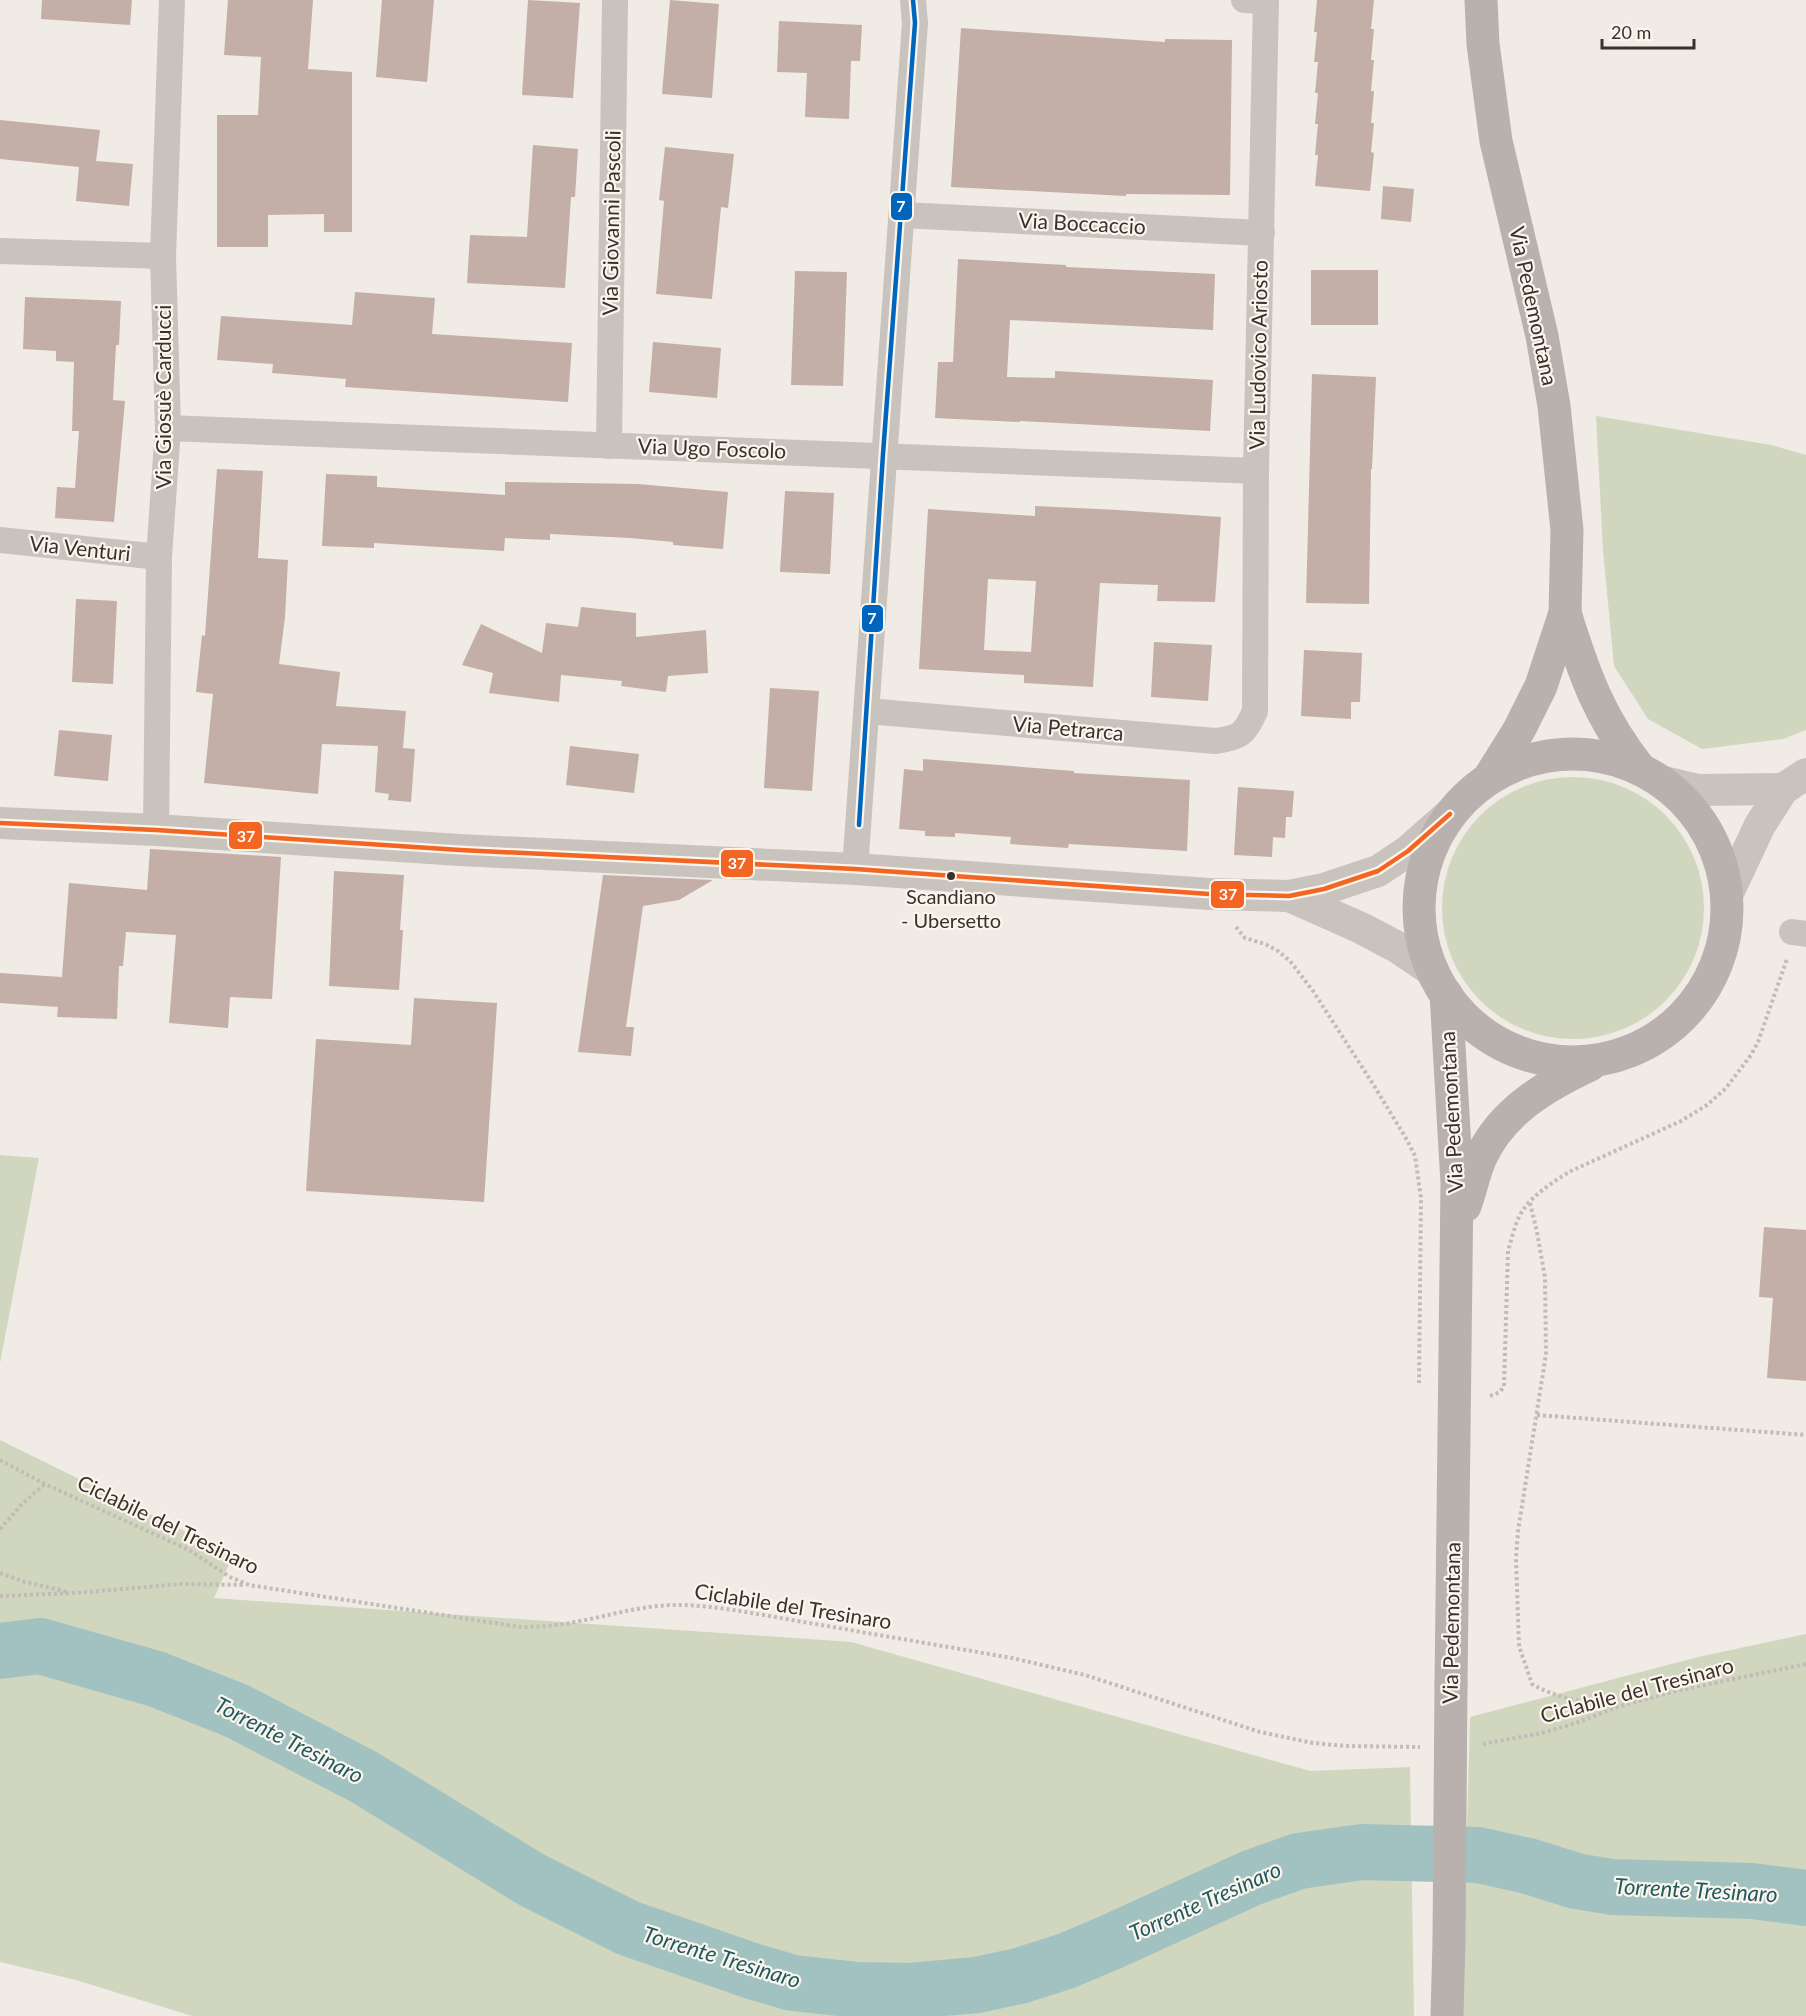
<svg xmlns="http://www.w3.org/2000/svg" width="1806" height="2016" font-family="Lato,sans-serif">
  <rect width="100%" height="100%" fill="#f0ebe5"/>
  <g fill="#d1d6bf">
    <polygon points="1596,416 1771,445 1806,455 1806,730 1783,739 1702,749 1648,719 1614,666 1603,550"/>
    <circle cx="1573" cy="908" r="131"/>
    <polygon points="0,1155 39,1158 0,1363"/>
    <polygon points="0,1440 233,1555 214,1598 851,1642 1310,1771 1410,1767 1414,2016 192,2016 76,1980 0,1962"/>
    <polygon points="1806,1634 1806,2016 1462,2016 1470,1717 1698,1657"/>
  </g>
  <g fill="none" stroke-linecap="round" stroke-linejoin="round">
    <polyline stroke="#a1c2c1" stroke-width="56" points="0,1651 40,1646 156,1679 237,1711 364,1777 532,1880 628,1928 755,1972 793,1983 858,1990 910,1991 977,1985 1019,1976 1066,1961 1111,1942 1251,1878 1299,1861 1362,1852 1478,1855 1528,1866 1576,1881 1612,1887 1752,1891 1806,1898"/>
  </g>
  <g fill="#c3afa7" fill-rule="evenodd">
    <polygon points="42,0 132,0 130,25 41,19"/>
    <polygon points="228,0 313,0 308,69 352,72 352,232 324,232 324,214 268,215 268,247 217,247 217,115 258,115 261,57 224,55"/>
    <polygon points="382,0 434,0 427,82 376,77"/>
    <polygon points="528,0 580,3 573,98 522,95"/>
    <polygon points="670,0 719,4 712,98 662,94"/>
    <polygon points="1317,0 1374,0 1371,29 1374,29 1371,60 1374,60 1371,91 1374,91 1371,123 1374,123 1371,152 1374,153 1370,191 1315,186 1318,155 1315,155 1318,124 1315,124 1318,93 1315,93 1318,62 1314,62 1317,32 1314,32"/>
    <polygon points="779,21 862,25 860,61 851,61 849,119 805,117 807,73 777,72"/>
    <polygon points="961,28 1165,42 1165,39 1232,40 1230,195 1126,194 1126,196 951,187"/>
    <polygon points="0,120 100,130 96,161 133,164 129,206 76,201 79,167 0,159"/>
    <polygon points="533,145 578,149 575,197 571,197 565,288 467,283 470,235 527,237"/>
    <polygon points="665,147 734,154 728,208 721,207 712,299 656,294 664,201 659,200"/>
    <polygon points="1383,186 1414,189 1411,222 1381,219"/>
    <polygon points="958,259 1066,265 1066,267 1215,274 1213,330 1010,320 1007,377 1055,378 1055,371 1213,380 1210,431 1020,421 1020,422 935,418 938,362 953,362"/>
    <rect x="1311" y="270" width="67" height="55"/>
    <polygon points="795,271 847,272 843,386 791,385"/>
    <polygon points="355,292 435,298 432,334 572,343 568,402 345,387 346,379 272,373 273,364 217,360 221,316 352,325"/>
    <polygon points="25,297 121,301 119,345 116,345 113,400 125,401 114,522 55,518 57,487 75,488 79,431 72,431 74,362 56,361 56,351 23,349"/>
    <polygon points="653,342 721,348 717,398 649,392"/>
    <polygon points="1312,374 1376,377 1372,469 1371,469 1369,604 1306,603"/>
    <polygon points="217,469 263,471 258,558 288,560 285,617 279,664 340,672 336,706 406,711 403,748 415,749 411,802 388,800 389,794 375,792 378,746 322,744 318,794 204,783 213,694 196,692 202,635 205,636"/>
    <polygon points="326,474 377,476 377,487 505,495 505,482 638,484 728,492 723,549 673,545 673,542 630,538 550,534 550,540 505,538 504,551 374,543 374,548 322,546"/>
    <polygon points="785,491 834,493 830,574 780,572"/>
    <path d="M 1035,506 L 1118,510 L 1221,517 L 1215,602 L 1157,601 L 1158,585 L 1100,583 L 1093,687 L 1024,683 L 1024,675 L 919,669 L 928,509 L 1035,516 ZM 988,579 L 1036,581 L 1031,652 L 984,650 Z"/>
    <polygon points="76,599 117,601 113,684 72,682"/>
    <polygon points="581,607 636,613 636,637 706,630 708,673 668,676 666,692 621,686 622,681 561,675 559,702 489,693 493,673 462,665 481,624 542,653 546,623 578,627"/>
    <polygon points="1154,642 1212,645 1208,701 1151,697"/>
    <polygon points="1304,650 1362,653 1360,702 1351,702 1351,719 1301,716"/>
    <polygon points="770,688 819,691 812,791 764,788"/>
    <polygon points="59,730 112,735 108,781 54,776"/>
    <polygon points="570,746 639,754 634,793 566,785"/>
    <polygon points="923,759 1074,771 1074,773 1190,780 1187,851 1069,844 1068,848 1010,844 1011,837 955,833 955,837 925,836 925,831 899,829 904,769 923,771"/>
    <polygon points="1238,787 1294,791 1292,817 1286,817 1285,838 1273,837 1272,857 1234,855"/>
    <polygon points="150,849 281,857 272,999 230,997 228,1028 169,1023 176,935 126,932 123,966 119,966 117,1019 57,1017 58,1007 0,1003 0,973 62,977 69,883 147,890"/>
    <polygon points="334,871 404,875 400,930 403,930 399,990 329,986"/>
    <polygon points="603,875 713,880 679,900 643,906 626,1027 634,1027 631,1056 578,1052"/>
    <polygon points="414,998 497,1003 484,1202 306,1191 316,1039 411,1045"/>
    <polygon points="1764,1227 1806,1230 1806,1381 1767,1378 1773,1298 1759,1297"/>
  </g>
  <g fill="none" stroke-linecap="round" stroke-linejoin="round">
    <g stroke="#c2bbb6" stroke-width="4" stroke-dasharray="3 3" stroke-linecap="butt">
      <polyline points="1236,927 1245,938 1265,944 1278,951 1290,961 1313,991 1373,1084 1407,1140 1415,1156 1421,1198 1419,1383"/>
      <path d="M 1530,1203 L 1537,1232 L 1545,1278 L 1546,1354 L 1518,1531 L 1516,1559 L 1519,1646 L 1532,1684 C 1558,1699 1587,1703 1617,1707"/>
      <path d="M 1490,1396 L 1500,1392 L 1504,1386 L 1508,1251 C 1512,1238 1515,1222 1523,1210 C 1534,1194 1554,1181 1571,1171 L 1681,1121 L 1707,1105 L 1726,1088 L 1751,1055 L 1758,1042 L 1787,959"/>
      <polyline points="1537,1415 1806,1435"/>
      <path d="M 0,1460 L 45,1484 L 189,1550 L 230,1577 L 249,1585 L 520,1627 C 538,1627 557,1626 575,1622 C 603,1617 629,1609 657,1606 C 685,1603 713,1607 740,1611 L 1012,1658 L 1085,1675 L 1260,1732 L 1313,1743 L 1345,1746 L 1420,1747"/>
      <polyline points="0,1529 23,1503 45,1484"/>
      <polyline points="0,1573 25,1582 68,1592"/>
      <polyline points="0,1596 74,1593 181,1584 245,1585"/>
      <polyline points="1483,1744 1542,1733 1576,1723 1617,1707 1676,1691 1806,1664"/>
    </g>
    <g stroke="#c9c3be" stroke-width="26">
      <polyline points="1244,0 1266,1"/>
      <polyline points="902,215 1262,233"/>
      <polyline points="0,251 163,256"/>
      <path d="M 168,428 C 531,443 894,455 1256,471"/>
      <polyline points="609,446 615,0"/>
      <polyline points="0,540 159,557"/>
      <path d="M 867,711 L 1215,741 C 1240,738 1245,734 1255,711 L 1256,471 L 1266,0"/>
      <polyline points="156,830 159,557 168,428 163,256 172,0"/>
      <polyline points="855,869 915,23 913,0"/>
      <polyline points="1792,932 1806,934"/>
    </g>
    <g stroke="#c9c3be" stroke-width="32">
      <polyline points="1660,781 1698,790 1783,789"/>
      <polyline points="0,823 156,830 460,850 855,869 1209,894 1289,896 1324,889 1378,871 1408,851 1450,814"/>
      <polyline points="1727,895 1760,825 1783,789 1806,774"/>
      <polyline points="1289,896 1361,928 1397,947 1431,970"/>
    </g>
    <g stroke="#b8b1ad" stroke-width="33">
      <polyline points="1481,0 1483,44 1496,141 1542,336 1554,406 1567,530 1565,613 1541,686 1519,730 1489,778"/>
      <path d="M 1565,613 C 1584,674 1600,719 1640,769"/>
      <circle cx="1573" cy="908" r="154"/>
      <polyline points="1446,994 1457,1183 1451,1685"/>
      <path d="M 1465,1206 C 1471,1190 1474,1172 1481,1157 C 1502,1111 1547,1085 1590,1065"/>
    </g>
    <polyline stroke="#b8b1ad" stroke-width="33" points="1447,2016 1449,1941 1451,1685"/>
    <g stroke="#fbf5ee" stroke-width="9">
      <polyline id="bus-1" points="0,823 156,830 460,850 855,869 1209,894 1289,896 1324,889 1378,871 1408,851 1450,814"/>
    </g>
    <g stroke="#fbf5ee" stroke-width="9">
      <polyline id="bus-2" points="859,825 883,454 915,23 913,0"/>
    </g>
    <use href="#bus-1" stroke="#f26522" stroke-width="4.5"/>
    <use href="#bus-2" stroke="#0065bd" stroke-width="4.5"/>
  </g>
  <circle fill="#3b302b" stroke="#fbf5ee" stroke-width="2" cx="951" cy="876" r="5"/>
  <g text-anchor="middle" stroke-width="4.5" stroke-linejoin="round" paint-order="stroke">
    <g font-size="20" fill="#3b302b" stroke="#fbf5ee">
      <text x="951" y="904">Scandiano<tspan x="951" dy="24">- Ubersetto</tspan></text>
    </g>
    <g font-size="21" fill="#3b302b" stroke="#fbf5ee">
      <text transform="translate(612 223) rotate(-89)" y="7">Via Giovanni Pascoli</text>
      <text transform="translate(1082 224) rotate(3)" y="7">Via Boccaccio</text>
      <text transform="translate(1533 306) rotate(78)" y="7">Via Pedemontana</text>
      <text transform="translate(1259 355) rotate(-89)" y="7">Via Ludovico Ariosto</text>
      <text transform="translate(164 397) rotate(-90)" y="7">Via Giosuè Carducci</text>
      <text transform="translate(712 449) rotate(2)" y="7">Via Ugo Foscolo</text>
      <text transform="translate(80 549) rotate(6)" y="7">Via Venturi</text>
      <text transform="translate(1068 729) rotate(5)" y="7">Via Petrarca</text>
      <text transform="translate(1452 1112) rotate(-93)" y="7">Via Pedemontana</text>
      <text transform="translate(168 1525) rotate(26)" y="7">Ciclabile del Tresinaro</text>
      <text transform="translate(793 1607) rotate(9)" y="7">Ciclabile del Tresinaro</text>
      <text transform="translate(1452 1623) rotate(-89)" y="7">Via Pedemontana</text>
      <text transform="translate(1637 1691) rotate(-15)" y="7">Ciclabile del Tresinaro</text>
    </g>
    <g font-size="22" font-style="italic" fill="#1f5a5e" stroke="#fbf5ee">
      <text transform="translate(289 1740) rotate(27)" y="8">Torrente Tresinaro</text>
      <text transform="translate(1696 1890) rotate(3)" y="8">Torrente Tresinaro</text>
      <text transform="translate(1205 1901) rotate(-24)" y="8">Torrente Tresinaro</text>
      <text transform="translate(722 1957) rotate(17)" y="8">Torrente Tresinaro</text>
    </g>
  </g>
  <g stroke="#fbf5ee" stroke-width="2">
    <rect x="890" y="192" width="23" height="29" rx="6" fill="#0065bd"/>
    <rect x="861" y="604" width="23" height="29" rx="6" fill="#0065bd"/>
    <rect x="228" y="821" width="35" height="29" rx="6" fill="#f26522"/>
    <rect x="720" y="849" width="34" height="29" rx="6" fill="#f26522"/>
    <rect x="1210" y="880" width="35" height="29" rx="6" fill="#f26522"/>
  </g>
  <g font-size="16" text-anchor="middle" font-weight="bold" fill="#fff">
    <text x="901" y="212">7</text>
    <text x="872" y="624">7</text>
    <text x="246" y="842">37</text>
    <text x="737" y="869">37</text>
    <text x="1228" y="900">37</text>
  </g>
  <path d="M1602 39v9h92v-9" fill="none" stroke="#3b302b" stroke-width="3"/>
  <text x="1611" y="39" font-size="18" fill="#3b302b" stroke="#fbf5ee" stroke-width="4.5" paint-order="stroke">20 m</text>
</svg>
